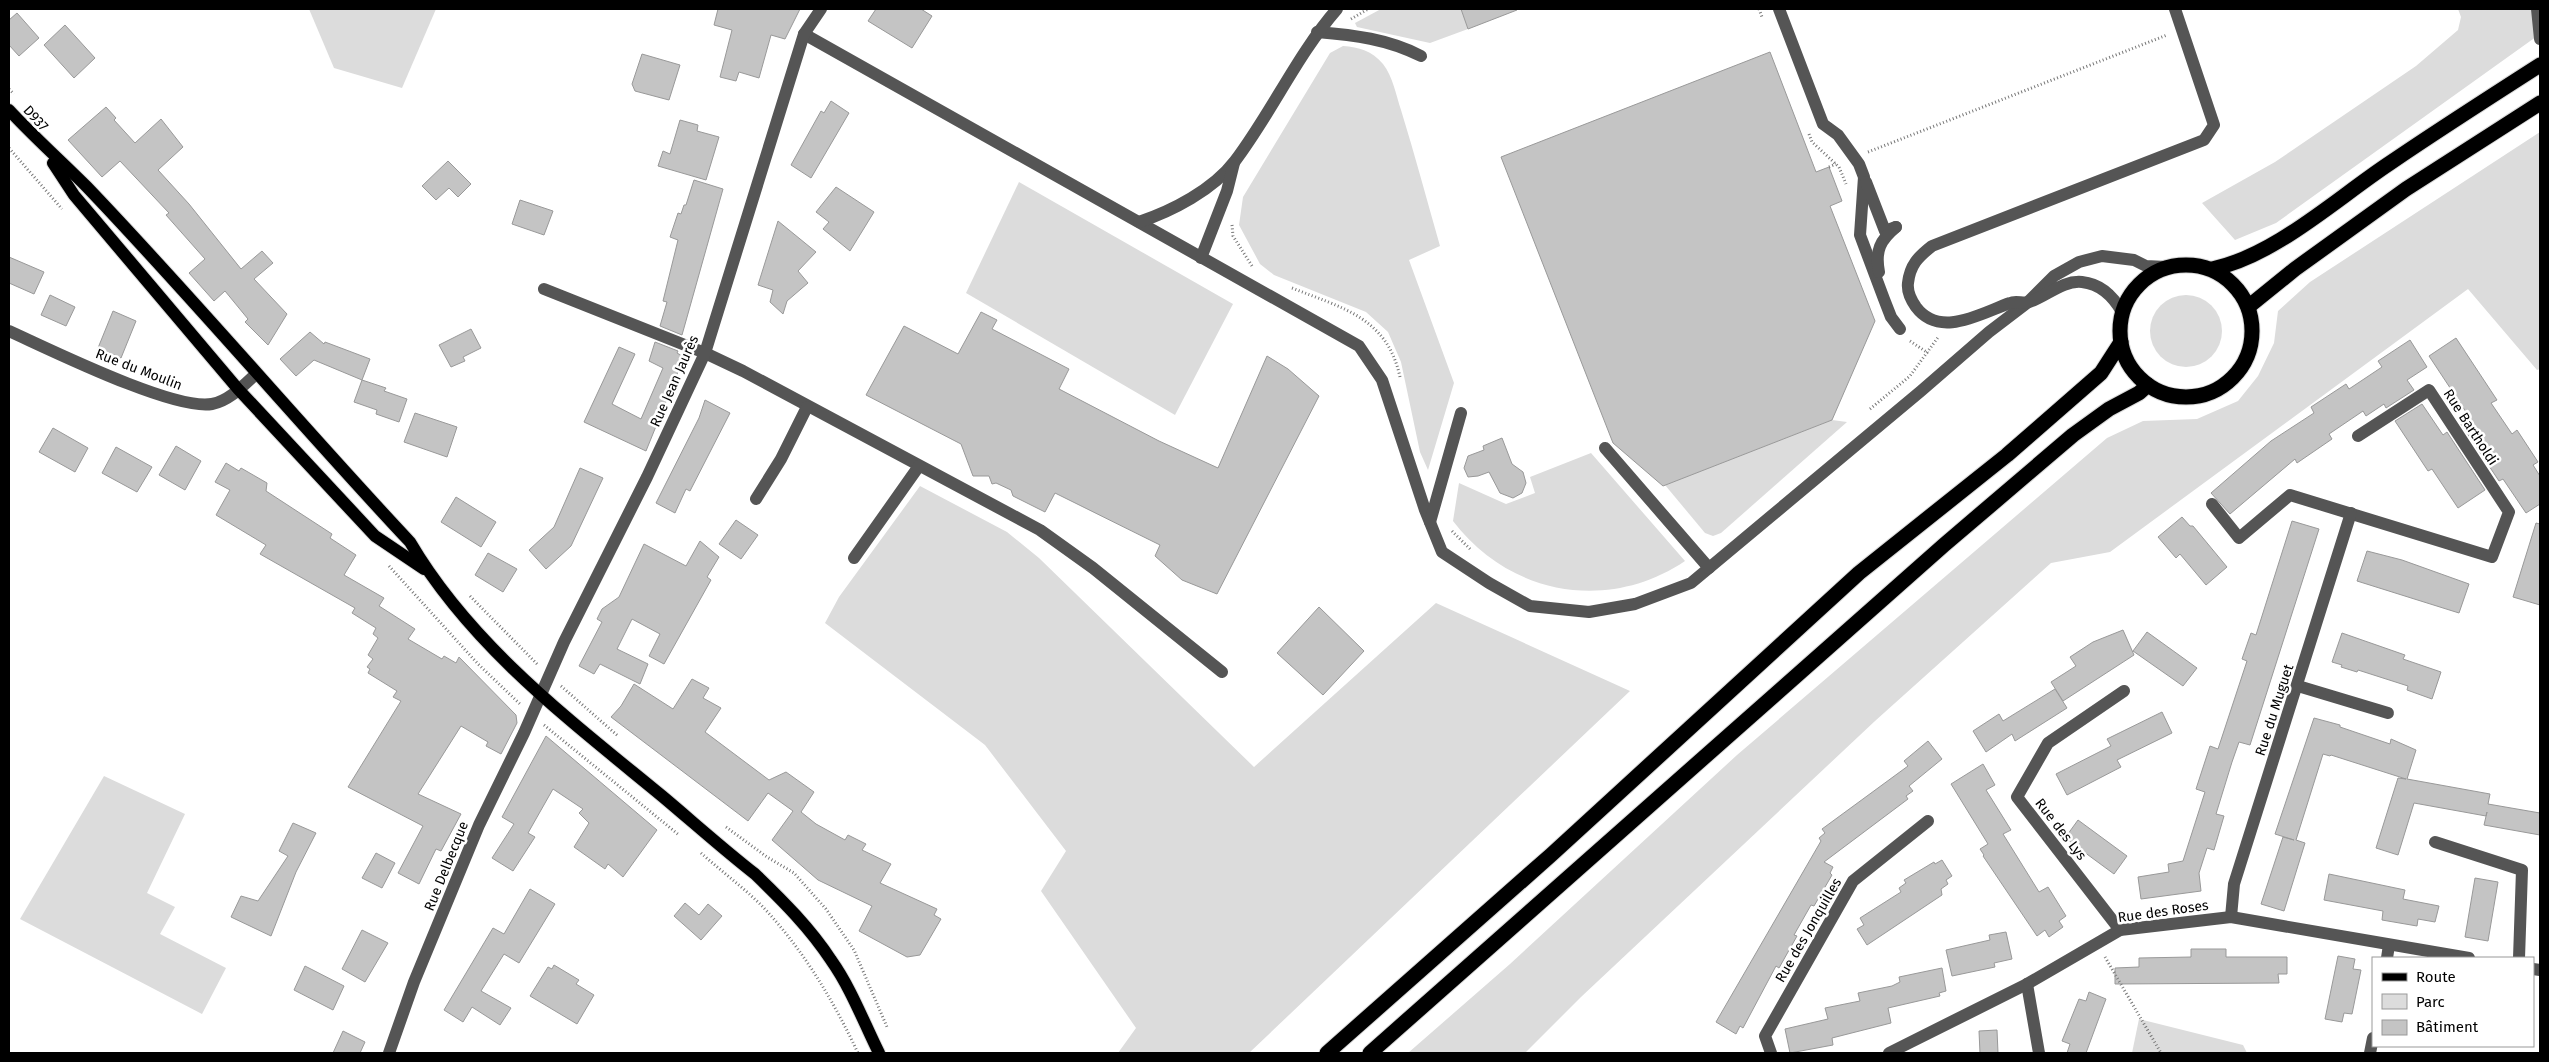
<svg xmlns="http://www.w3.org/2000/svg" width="2549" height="1062" font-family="'Fira Sans',sans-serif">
  <rect width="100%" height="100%" fill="#fff"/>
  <g fill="#dcdcdc">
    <polygon points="309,9 436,9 402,88 334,68"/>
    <polygon points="1381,9 1461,9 1468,29 1430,43 1357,27 1355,23"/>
    <polygon points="2458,9 2540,9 2540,34 2276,223 2235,240 2202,203 2275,162 2416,66 2458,30 2461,17"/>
    <path d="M 1343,46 C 1359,47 1372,51 1383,64 C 1393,77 1396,95 1401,110 C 1415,155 1427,201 1440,246 L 1409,260 L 1454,383 L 1428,470 L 1420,452 L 1401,362 L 1388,332 L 1366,312 L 1274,275 L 1260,264 L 1239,225 L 1243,197 L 1330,53 Z"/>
    <polygon points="2540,132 2540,369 2537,370 2468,289 2110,552 2051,563 1875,721 1581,997 1525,1053 1408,1053 1510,964 1737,755 2107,438 2143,421 2197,419 2238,401 2258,376 2274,343 2278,311 2310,282"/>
    <polygon points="1019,182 1233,304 1175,415 966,293"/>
    <circle cx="2186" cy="331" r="36"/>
    <polygon points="1832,420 1847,422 1721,533 1713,536 1705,533 1665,485"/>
    <path d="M 1591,453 L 1685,561 C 1608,613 1509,595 1453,521 L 1459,483 L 1506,504 L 1535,493 L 1530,477 Z"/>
    <polygon points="920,486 1007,532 1039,558 1254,767 1436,603 1630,691 1249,1053 1118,1053 1136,1028 1041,891 1066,851 985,745 825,623 839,597"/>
    <polygon points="104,776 185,814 147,893 175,907 160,934 226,968 202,1014 20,919"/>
    <polygon points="2139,1019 2243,1045 2247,1053 2132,1053"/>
  </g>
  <g fill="#c4c4c4" stroke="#999">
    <polygon points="718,9 800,9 785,39 771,35 759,78 739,72 736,81 720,77 732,30 714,25"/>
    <polygon points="876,9 921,9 932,16 912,48 868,21"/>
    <polygon points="1461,9 1517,9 1517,10 1468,29"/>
    <polygon points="17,13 39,38 19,56 9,45 9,20"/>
    <polygon points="65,25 95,58 74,78 44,45"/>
    <polygon points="1770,52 1816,172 1829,167 1842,201 1830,206 1875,321 1832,420 1663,486 1613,443 1501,157"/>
    <polygon points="642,54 680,65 669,100 635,91 632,84"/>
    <polygon points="831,101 849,113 811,178 791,165 821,111 824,113"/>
    <polygon points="106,107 116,118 114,120 135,143 161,119 183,147 158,170 189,204 241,269 262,251 273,263 254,279 287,314 268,345 245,322 248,319 225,291 214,301 189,273 205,259 166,215 169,213 120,161 102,177 68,140"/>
    <polygon points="680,120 698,125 697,131 719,137 706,180 658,166 663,151 670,154"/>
    <polygon points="448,161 471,184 458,197 449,188 436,200 422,186"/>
    <polygon points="694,180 723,189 682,335 660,326 667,302 663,301 678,240 670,237 678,213 681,214 684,205 686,205"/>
    <polygon points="836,187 874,212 850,251 823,229 829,222 816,212"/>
    <polygon points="520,200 553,211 544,235 512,224"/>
    <polygon points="778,221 816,252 798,271 808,283 787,301 783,314 770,302 773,290 758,285"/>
    <polygon points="9,257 44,272 34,294 9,283"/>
    <polygon points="50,295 75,307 66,326 41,315"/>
    <polygon points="113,311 136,321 121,358 98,348"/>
    <polygon points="981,312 997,320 992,329 1069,369 1059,389 1159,441 1218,468 1267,356 1288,369 1319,396 1217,594 1182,580 1155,556 1160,545 1055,493 1045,512 1013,496 1011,490 996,483 992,484 989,476 973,476 961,444 866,395 904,326 958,354"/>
    <polygon points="471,329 481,348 463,357 465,361 451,367 439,345"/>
    <polygon points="310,332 324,344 325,342 370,359 362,380 386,388 384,391 407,399 399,422 376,414 377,410 354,402 362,380 314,360 296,376 280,359"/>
    <polygon points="2456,338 2497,400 2491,403 2512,434 2517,430 2538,462 2533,465 2540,476 2540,504 2526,513 2503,479 2499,481 2461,424 2470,418 2429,356"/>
    <polygon points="2410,340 2427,367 2407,380 2414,390 2386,408 2384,404 2366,416 2363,411 2329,434 2332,439 2297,463 2295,459 2230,514 2211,493 2271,441 2314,413 2311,407 2346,384 2349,389 2382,367 2378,361"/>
    <polygon points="655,342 678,351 677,353 684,357 646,451 584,422 619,347 635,354 612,404 641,419 663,368 649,361"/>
    <polygon points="705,400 730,413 690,491 686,489 675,513 656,503 699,418"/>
    <polygon points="2422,404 2443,435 2447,432 2485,490 2458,508 2432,469 2428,471 2395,421"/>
    <polygon points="415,413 457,427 447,457 404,442"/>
    <polygon points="53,428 88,448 75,472 39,452"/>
    <polygon points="1502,438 1512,464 1523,472 1526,483 1522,493 1513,498 1500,493 1489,472 1478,476 1468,477 1464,468 1468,456 1484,450 1483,446"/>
    <polygon points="176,446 201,461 185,490 159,475"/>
    <polygon points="116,447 152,467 137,492 102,473"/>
    <polygon points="226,463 239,471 241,468 267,483 266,491 332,534 330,538 356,555 344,575 384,598 379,606 415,629 408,639 442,659 444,656 456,663 459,657 516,715 517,723 501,754 486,746 488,742 461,726 418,794 461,814 441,851 436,849 419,884 398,873 423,826 348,787 401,701 393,697 397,691 368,673 370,669 367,667 373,659 368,655 378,638 373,634 376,628 352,613 355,608 260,554 266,545 216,515 230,490 215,482"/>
    <polygon points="580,468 603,478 571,546 546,569 529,550 554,527"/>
    <polygon points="456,497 496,522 481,547 441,522"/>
    <polygon points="2182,517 2190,526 2193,526 2227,567 2206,585 2180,554 2176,558 2158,537"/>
    <polygon points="736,520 758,535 741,559 719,544"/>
    <polygon points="2292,521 2319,529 2250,745 2239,742 2232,762 2216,814 2224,816 2214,850 2207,848 2199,873 2201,891 2141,899 2138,877 2169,872 2168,864 2183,861 2205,792 2196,789 2210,746 2218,749 2247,661 2242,659 2251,633 2256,635"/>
    <polygon points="2536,523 2540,524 2540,605 2513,597"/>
    <polygon points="700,541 719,557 707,577 711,580 664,664 649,656 660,634 632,619 617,649 648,664 640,684 600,664 594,674 579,666 602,622 597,619 602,609 619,597 644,544 686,566"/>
    <polygon points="2367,551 2402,560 2469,584 2459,613 2357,581"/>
    <polygon points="488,553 517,569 503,592 475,575"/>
    <polygon points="1319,607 1364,651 1323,695 1277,653"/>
    <polygon points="2123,630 2134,655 2063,701 2051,682 2076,666 2070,657 2093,642"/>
    <polygon points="2147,632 2197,668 2183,686 2133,651"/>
    <polygon points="2342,633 2405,655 2403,659 2441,672 2432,699 2407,690 2408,686 2358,670 2357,672 2341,667 2342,665 2332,662"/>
    <polygon points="692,679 709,688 703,698 721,708 705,732 769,780 786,772 814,792 801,812 816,824 845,840 848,835 866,844 862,850 891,864 880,883 937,909 934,915 941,919 920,955 907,957 859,931 872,906 818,880 772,840 793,811 768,793 748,821 611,717 621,706 634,684 673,709"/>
    <polygon points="2055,689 2067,708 2015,741 2012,734 1986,752 1973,731 1999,714 2003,721"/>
    <polygon points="2162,712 2172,733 2117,760 2121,767 2067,795 2056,774 2111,746 2107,739"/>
    <polygon points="2314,718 2340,725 2340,727 2390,744 2391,739 2416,750 2407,779 2490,794 2488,804 2540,813 2540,835 2484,825 2487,812 2486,816 2414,803 2398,855 2376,848 2398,778 2406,779 2331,755 2330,756 2323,754 2296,840 2305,843 2284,911 2261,904 2283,837 2294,840 2275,834"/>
    <polygon points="546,736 657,830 623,877 608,864 605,869 574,847 589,823 579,813 583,809 553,789 528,833 535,837 513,871 492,858 514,824 502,817"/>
    <polygon points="1928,741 1942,759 1909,786 1913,791 1906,796 1908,799 1824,862 1833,867 1830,873 1832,875 1814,906 1811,905 1794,935 1797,936 1779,968 1776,966 1743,1028 1740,1026 1736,1034 1716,1022 1821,841 1819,838 1825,833 1822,829 1908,766 1904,761"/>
    <polygon points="1983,764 1995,785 1986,790 2011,830 2003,834 2039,892 2048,887 2066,916 2059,921 2063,927 2049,937 2045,930 2037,936 1983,856 1984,855 1980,849 1988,844 1951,784"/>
    <polygon points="2078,820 2127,856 2114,874 2065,838"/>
    <polygon points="293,823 316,833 296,872 271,936 231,917 241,896 258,901 288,856 279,851"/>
    <polygon points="376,853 395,863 382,888 362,878"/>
    <polygon points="1942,860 1952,876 1946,880 1948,884 1941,889 1942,895 1867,945 1857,929 1864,925 1860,918 1901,892 1899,888 1906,883 1904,880 1934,862 1935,864"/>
    <polygon points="2329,874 2405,890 2403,899 2439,906 2435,922 2418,919 2417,926 2382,920 2383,911 2324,900"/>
    <polygon points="2475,878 2498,882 2488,941 2465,937"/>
    <polygon points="530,889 555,904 519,963 504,954 481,991 511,1008 500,1025 472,1007 463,1022 444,1010 493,928 504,934"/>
    <polygon points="685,903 699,915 708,904 722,916 701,940 674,916"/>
    <polygon points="362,930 388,943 365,982 342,969"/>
    <polygon points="2006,932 2012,959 1994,963 1995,967 1952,976 1946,950 1990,940 1989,935"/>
    <polygon points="2191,949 2226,949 2226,957 2287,957 2287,974 2278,974 2279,983 2115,984 2115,968 2139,967 2139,958 2191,957"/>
    <polygon points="2338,956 2355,959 2353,969 2361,970 2352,1014 2344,1013 2342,1022 2325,1019"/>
    <polygon points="554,965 579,980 576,984 594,995 577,1024 530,996 548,967 552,969"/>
    <polygon points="305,966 344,986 333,1010 294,990"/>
    <polygon points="1942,968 1946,991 1939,993 1940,996 1888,1008 1891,1023 1832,1038 1833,1045 1790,1053 1785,1029 1828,1019 1825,1008 1860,1001 1858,993 1892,986 1900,982 1899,977"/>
    <polygon points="2089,992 2106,999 2086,1053 2067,1053 2070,1044 2062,1041 2079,999 2086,1001"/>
    <polygon points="1997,1030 1998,1053 1980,1053 1979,1031"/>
    <polygon points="343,1031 365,1042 360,1053 333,1053"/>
  </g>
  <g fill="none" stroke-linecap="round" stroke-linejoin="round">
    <g stroke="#dbdbdb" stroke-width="14">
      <g id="major">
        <path d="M 9,110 C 34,137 61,161 87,187 C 198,303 301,426 410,542 C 471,646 571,721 662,796 C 693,822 723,849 755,874 C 783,901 810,928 831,960 C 851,988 864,1023 879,1053"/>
        <polyline points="53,163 74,195 238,389 375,536 424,569"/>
      </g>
    </g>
    <g stroke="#dbdbdb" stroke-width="17">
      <g id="highway">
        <circle cx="2186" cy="331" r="66"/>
        <path d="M 2212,269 C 2275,256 2337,198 2390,163 C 2440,129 2490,97 2540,65"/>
        <polyline points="2248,307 2295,269 2406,189 2540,103"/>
        <polyline points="1327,1053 1551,855 1859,573 2007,455 2101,373 2121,342"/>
        <polyline points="1370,1053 1944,545 2073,435 2109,409 2139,393 2148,385"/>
      </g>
    </g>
    <g stroke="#777" stroke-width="3" stroke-dasharray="1 2.5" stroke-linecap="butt">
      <polyline points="1759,9 1762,17"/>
      <polyline points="1351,19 1368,9"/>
      <polyline points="9,89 14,94"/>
      <polyline points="1809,134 1812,142 1839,167 1846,184"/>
      <polyline points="9,148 62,209"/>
      <polyline points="1868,152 2167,35"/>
      <polyline points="1829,167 1836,164"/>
      <polyline points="1232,225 1233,236 1252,266"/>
      <path d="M 1292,288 C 1342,308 1387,317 1400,377"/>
      <polyline points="1910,341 1928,353"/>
      <polyline points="1870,409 1910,376 1939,336"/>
      <polyline points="1452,531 1471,550"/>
      <polyline points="389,566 478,664 521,705"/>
      <polyline points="470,596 538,665"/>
      <polyline points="561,686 618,736"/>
      <polyline points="544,725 679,835"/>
      <polyline points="726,827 767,857 794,873 826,909 854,950 887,1027"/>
      <path d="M 701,853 C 721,871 743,887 762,906 C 803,949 833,1000 858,1053"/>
      <polyline points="2105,957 2161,1053"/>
    </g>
    <g stroke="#555" stroke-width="12">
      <polyline points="1779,9 1823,124 1838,135 1859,164 1864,177 1860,235 1884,299 1891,317 1900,329"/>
      <polyline points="2537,9 2540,39"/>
      <path d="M 1317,32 C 1354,35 1388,39 1421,56"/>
      <polyline points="804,34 1359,346 1382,380 1425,510 1442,552 1489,583 1530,606 1589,612 1635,604 1691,583 1921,391 1989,332 2027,303 2054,276 2079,262 2102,256 2134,260 2146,266 2166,267"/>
      <polyline points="1866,182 1885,231 1896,227"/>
      <path d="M 1139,222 C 1172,211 1213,190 1235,161 C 1272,112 1297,55 1337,9"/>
      <polyline points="1201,258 1227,191 1234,163"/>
      <path d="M 1879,272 C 1875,251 1880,240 1896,227"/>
      <polyline points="544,289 705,353 743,371 1040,530 1093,568 1222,672"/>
      <path d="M 2122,312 C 2113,296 2101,284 2082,282 C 2062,280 2046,297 2029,302 C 2023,304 2016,300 2010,303 C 1981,313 1940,339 1916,307 C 1911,300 1907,291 1908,283 C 1910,265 1918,257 1932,246 L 2204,140 L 2214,125 L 2175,9"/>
      <path d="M 9,331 C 49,349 174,411 212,404 C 229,401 244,385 256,374"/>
      <polyline points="1605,448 1709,568"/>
      <polyline points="756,499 781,459 807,407"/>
      <polyline points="2212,504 2239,538 2290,495 2492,557 2509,512 2429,390 2358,436"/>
      <polyline points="1430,522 1461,413"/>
      <polyline points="854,558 919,466"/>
      <polyline points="2298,686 2388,713"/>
      <polyline points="2435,842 2522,870 2519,958"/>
      <polyline points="2231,917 2234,884 2351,513"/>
      <polyline points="2120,930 2017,797 2048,743 2124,691"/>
      <polyline points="2387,958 2389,945"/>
      <polyline points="2533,969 2540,970"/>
      <polyline points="2027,984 2039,1053"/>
      <polyline points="389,1053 414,982 479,825 524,733 564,642 647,477 705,353 804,34 821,9"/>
      <polyline points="1771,1053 1765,1036 1853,881 1928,821"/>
      <polyline points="1889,1053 2027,984 2120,930 2231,917 2469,958"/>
      <polyline points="2370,1053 2373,1038"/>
    </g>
    <use href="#major" stroke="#000" stroke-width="12"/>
    <use href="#highway" stroke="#000" stroke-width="15"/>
  </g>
  <g text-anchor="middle" stroke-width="5" stroke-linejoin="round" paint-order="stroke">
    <g font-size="14" fill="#000" stroke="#fff">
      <text transform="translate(36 118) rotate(47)" y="5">D937</text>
      <text transform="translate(139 369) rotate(21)" y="5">Rue du Moulin</text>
      <text transform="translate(674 381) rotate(-66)" y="5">Rue Jean Jaurès</text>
      <text transform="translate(2471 427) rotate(57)" y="5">Rue Bartholdi</text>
      <text transform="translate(2274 710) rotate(-72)" y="5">Rue du Muguet</text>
      <text transform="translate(2061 829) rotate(52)" y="5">Rue des Lys</text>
      <text transform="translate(446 866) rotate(-68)" y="5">Rue Delbecque</text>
      <text transform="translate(2163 911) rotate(-8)" y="5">Rue des Roses</text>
      <text transform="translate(1808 930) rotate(-60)" y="5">Rue des Jonquilles</text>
    </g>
  </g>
  <rect width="2549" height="1062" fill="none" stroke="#000000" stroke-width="20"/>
  <rect x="2372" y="957" width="162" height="90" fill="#ffffff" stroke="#999999"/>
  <rect x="2382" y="973" width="25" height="8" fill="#000000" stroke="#999999"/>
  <text x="2416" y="982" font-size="15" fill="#000000">Route</text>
  <rect x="2382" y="994" width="25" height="15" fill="#dcdcdc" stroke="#999999"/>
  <text x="2416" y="1007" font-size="15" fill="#000000">Parc</text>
  <rect x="2382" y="1020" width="25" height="15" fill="#c4c4c4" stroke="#999999"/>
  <text x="2416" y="1032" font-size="15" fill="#000000">Bâtiment</text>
</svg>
